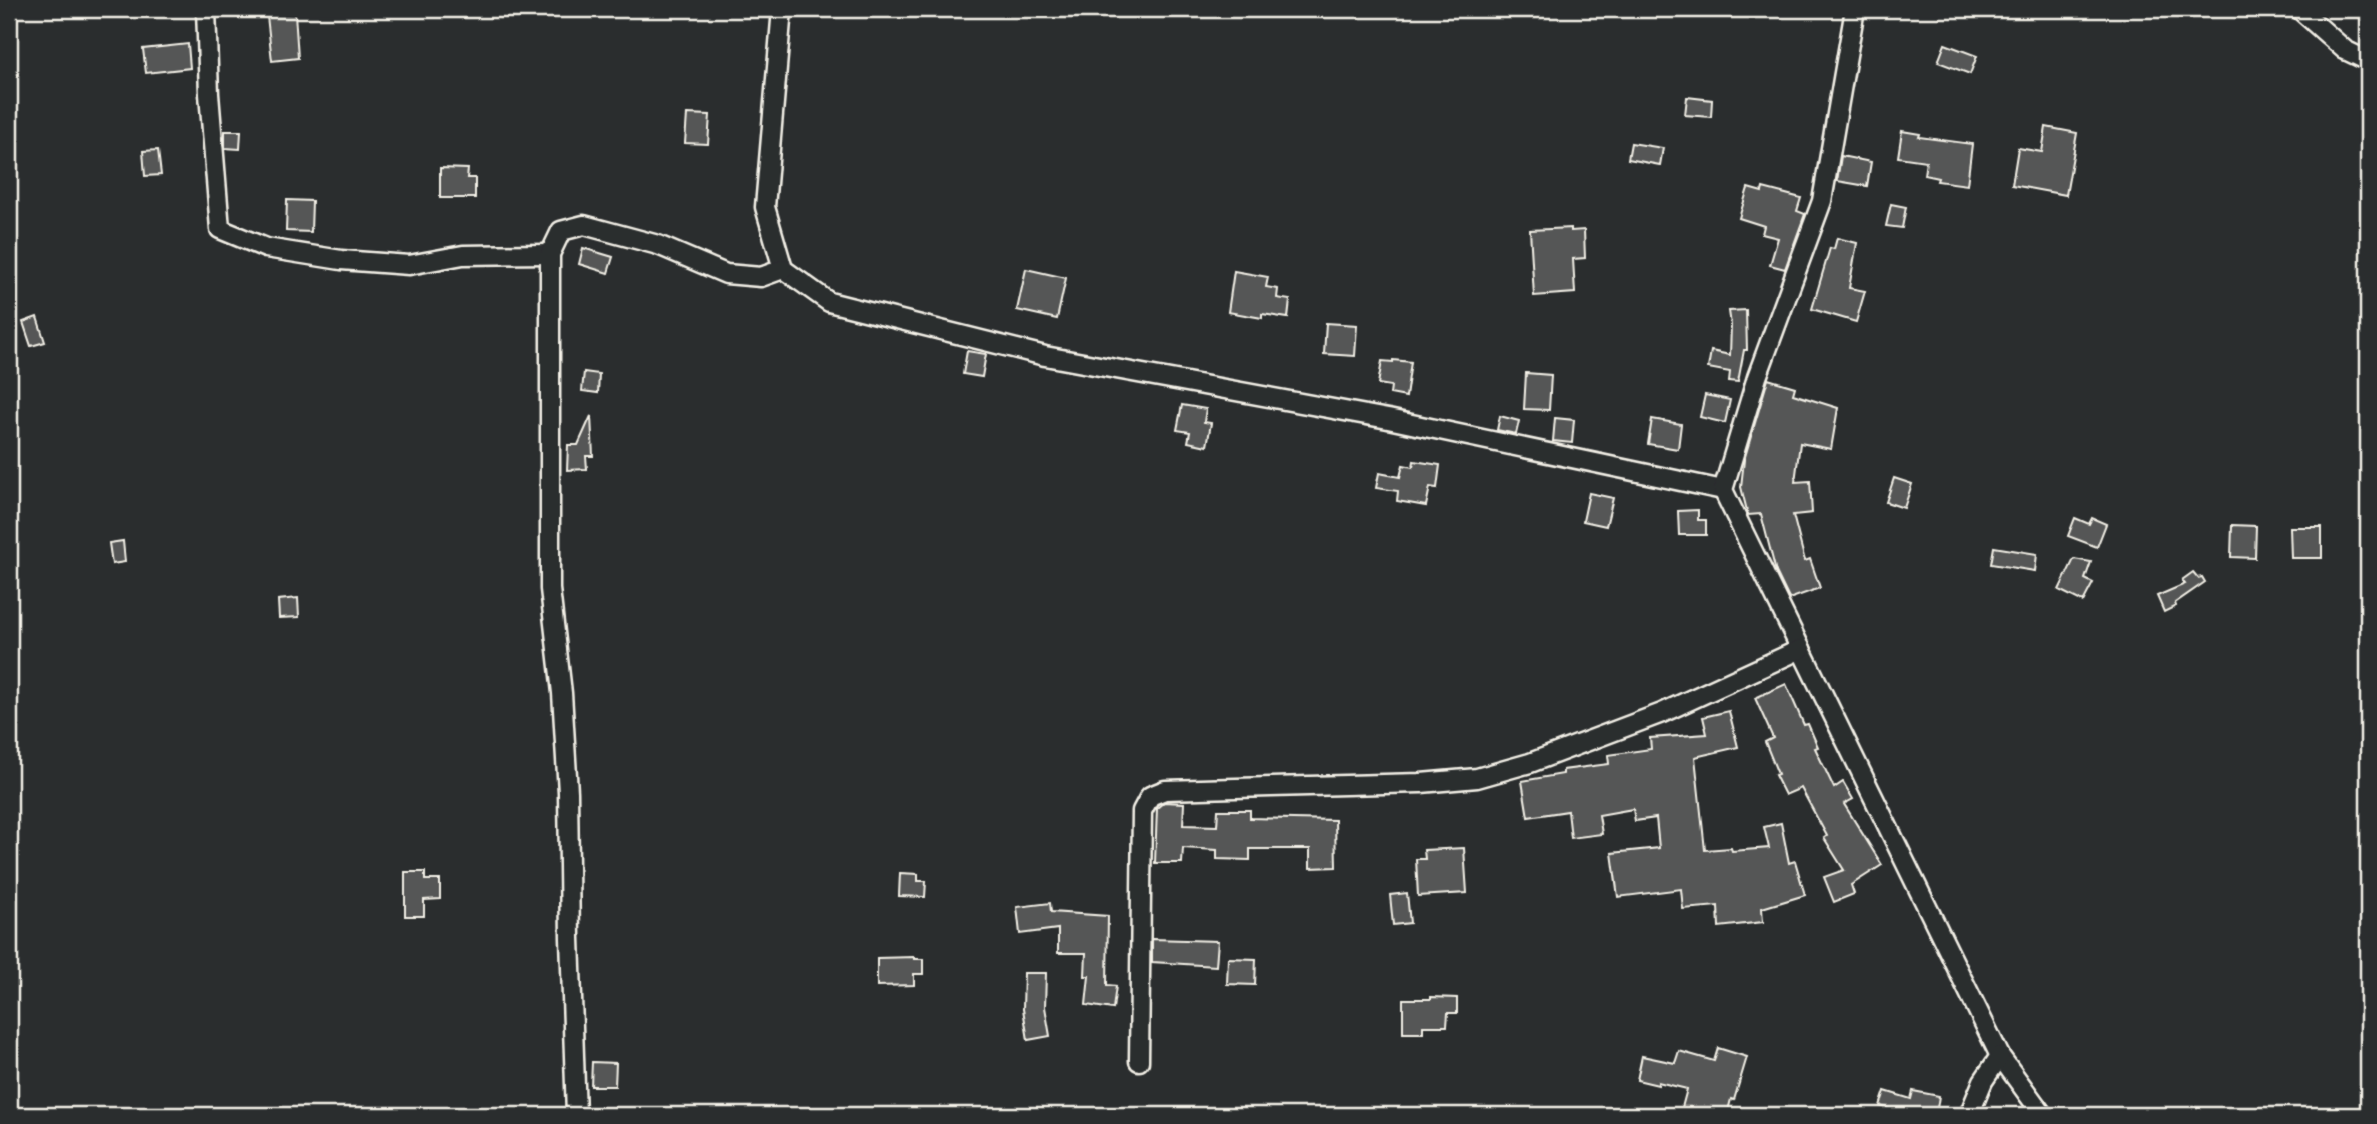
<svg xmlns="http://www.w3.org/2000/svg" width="2377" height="1124" font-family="Sriracha,sans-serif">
  <rect width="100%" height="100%" fill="#2a2d2e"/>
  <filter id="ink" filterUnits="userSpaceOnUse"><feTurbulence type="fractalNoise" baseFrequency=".0143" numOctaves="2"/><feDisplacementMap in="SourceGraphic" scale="14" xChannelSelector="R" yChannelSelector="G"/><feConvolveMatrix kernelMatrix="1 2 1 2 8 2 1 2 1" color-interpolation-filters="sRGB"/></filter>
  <g filter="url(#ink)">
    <g fill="#555756" stroke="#f4f1e8" stroke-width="2">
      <polygon points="295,13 298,58 272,61 267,16"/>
      <polygon points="188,44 190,68 146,73 143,49"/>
      <polygon points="1945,44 1977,56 1970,74 1938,62"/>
      <polygon points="1687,97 1712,100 1711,117 1685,115"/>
      <polygon points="687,114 710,115 708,144 685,143"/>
      <polygon points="2046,127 2077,133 2066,195 2012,185 2018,148 2042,152"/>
      <polygon points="225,131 241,131 240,149 225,148"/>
      <polygon points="1902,131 1920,134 1919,137 1972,144 1967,185 1937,181 1938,178 1924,175 1926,161 1898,157"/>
      <polygon points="1631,143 1663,148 1660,165 1628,159"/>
      <polygon points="158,150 161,175 145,176 143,151"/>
      <polygon points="1841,156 1871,162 1867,186 1837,181"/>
      <polygon points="440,168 468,169 467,178 475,178 475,198 440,198"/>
      <polygon points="1748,188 1762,192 1763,188 1801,198 1797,211 1805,214 1785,269 1770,265 1778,238 1762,234 1764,226 1739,218"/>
      <polygon points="287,200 312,201 311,232 286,231"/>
      <polygon points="1891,204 1906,207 1902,228 1886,226"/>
      <polygon points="1571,228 1571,231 1584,230 1585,258 1573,259 1575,293 1534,296 1530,230"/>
      <polygon points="1837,238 1857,243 1849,288 1865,291 1856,322 1812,309 1830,248 1834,249"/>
      <polygon points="583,248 613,257 608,273 579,264"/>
      <polygon points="1026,269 1066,278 1057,319 1017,310"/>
      <polygon points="1234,271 1268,277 1266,287 1278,289 1277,298 1290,300 1288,318 1262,314 1262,318 1228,312"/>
      <polygon points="1746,310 1747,350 1744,350 1738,382 1729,381 1730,372 1708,368 1711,351 1730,355 1731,325 1729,311"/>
      <polygon points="37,317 45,342 31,346 23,322"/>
      <polygon points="1326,323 1357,325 1355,356 1324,354"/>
      <polygon points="967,351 986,354 982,377 963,374"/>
      <polygon points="1393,360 1411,362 1406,397 1390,394 1391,386 1378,384 1382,361 1393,362"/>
      <polygon points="584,372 599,374 598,393 582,391"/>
      <polygon points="1526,373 1551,375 1549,410 1524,409"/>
      <polygon points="1768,379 1795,387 1793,394 1838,408 1831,449 1800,443 1795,482 1810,481 1812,513 1793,515 1805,561 1810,559 1820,588 1789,599 1776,572 1761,514 1748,515 1741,487 1744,460"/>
      <polygon points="1705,395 1730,400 1725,423 1700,417"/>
      <polygon points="1182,405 1206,409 1204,422 1211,423 1207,446 1188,442 1190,432 1177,430"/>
      <polygon points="591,416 593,456 586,456 587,469 567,470 568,445 578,445"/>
      <polygon points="1500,416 1519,421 1516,434 1497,430"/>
      <polygon points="1555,418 1574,420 1572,443 1553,441"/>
      <polygon points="1652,419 1681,424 1678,449 1648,444"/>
      <polygon points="1414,461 1440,465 1437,488 1430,487 1426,506 1397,501 1398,491 1376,488 1379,473 1400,477 1403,465 1413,467"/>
      <polygon points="1894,478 1912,484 1904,508 1886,502"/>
      <polygon points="1589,493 1613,498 1606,526 1583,521"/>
      <polygon points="1698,510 1698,520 1706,520 1706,535 1679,535 1678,511"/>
      <polygon points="2075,518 2089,524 2092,518 2106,524 2097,547 2068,536"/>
      <polygon points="2232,525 2256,526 2255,558 2231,557"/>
      <polygon points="2290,527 2322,527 2322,558 2291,558"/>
      <polygon points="123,541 125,562 112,564 109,543"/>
      <polygon points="1994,547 2037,554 2035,571 1991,564"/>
      <polygon points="2074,559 2091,562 2085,579 2093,583 2083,602 2059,590"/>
      <polygon points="2193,572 2198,578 2202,577 2205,582 2175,603 2176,606 2164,612 2157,596 2185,584 2182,580"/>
      <polygon points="298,598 299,617 279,618 278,600"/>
      <polygon points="1786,684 1804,725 1808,724 1818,747 1815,748 1834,788 1843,782 1853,799 1844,804 1882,865 1851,885 1854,894 1834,902 1824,877 1844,870 1824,838 1827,836 1801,788 1785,795 1775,775 1778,774 1765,742 1773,738 1755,698"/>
      <polygon points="1729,711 1738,747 1695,757 1705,850 1731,848 1732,851 1769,848 1764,827 1781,823 1789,863 1795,861 1805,895 1762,908 1763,922 1719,927 1718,906 1683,909 1681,889 1618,897 1612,853 1659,848 1656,818 1635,821 1633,809 1599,815 1602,834 1571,838 1568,811 1528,817 1522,781 1563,774 1563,770 1609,764 1608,755 1651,749 1650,738 1707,734 1703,717"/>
      <polygon points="1164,802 1184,803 1183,825 1217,826 1218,810 1250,810 1250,818 1335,820 1336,867 1310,868 1310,849 1250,849 1250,860 1217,859 1217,850 1183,848 1182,863 1155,863 1157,808"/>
      <polygon points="1464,848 1467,893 1418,896 1416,859 1425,859 1424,850"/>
      <polygon points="405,872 425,872 425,880 440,880 440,899 424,900 424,916 405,916"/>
      <polygon points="900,873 918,874 918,881 926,881 925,897 899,896"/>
      <polygon points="1407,893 1410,923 1393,925 1390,895"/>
      <polygon points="1050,903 1051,912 1108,916 1107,985 1116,986 1113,1009 1086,1005 1089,976 1085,976 1086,953 1058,953 1058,929 1020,934 1017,907"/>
      <polygon points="1152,939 1218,941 1216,966 1152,962"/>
      <polygon points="914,957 914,959 923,959 923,974 914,974 914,985 877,986 877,958"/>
      <polygon points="1228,958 1256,959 1255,985 1227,984"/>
      <polygon points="1024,973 1046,973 1045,1007 1050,1036 1028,1040 1023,1009"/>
      <polygon points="1431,997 1457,998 1457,1013 1448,1013 1447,1026 1423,1026 1423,1033 1403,1033 1403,999 1431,999"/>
      <polygon points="1718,1048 1747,1057 1734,1100 1731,1099 1727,1115 1680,1115 1687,1089 1658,1082 1658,1085 1637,1080 1642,1056 1675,1063 1679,1051 1714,1061"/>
      <polygon points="592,1062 616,1063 615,1086 591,1086"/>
      <polygon points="1885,1091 1911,1099 1913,1091 1939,1096 1936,1115 1911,1115 1880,1106"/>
    </g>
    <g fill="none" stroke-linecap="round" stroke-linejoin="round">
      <g stroke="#f4f1e8" stroke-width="23">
        <g id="minor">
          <polyline points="206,9 209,94 220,229 266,248 341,260 409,265 463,255 550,254"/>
          <polyline points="782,9 765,207 783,269 829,302 1045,356 1388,419 1723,490"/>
          <polyline points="1855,9 1822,201 1757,377 1723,490 2000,1056 2043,1115"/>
          <polyline points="2299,9 2345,50 2368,61"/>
          <polyline points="1139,1061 1142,811 1150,796 1165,790 1421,783 1477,778 1530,763 1662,713 1801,649"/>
          <polyline points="576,1115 570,938 568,792 562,693 550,589 550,254 561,231 584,225 658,245 726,274 761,277 783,269"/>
          <polyline points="1969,1115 1983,1081 2000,1056"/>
        </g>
      </g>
      <use href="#minor" stroke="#2a2d2e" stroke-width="18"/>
    </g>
  </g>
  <rect width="2377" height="1124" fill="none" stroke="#2a2d2e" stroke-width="35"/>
  <rect x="18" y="18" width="2342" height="1089" fill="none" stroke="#f4f1e8" stroke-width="2.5" filter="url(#ink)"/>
</svg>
